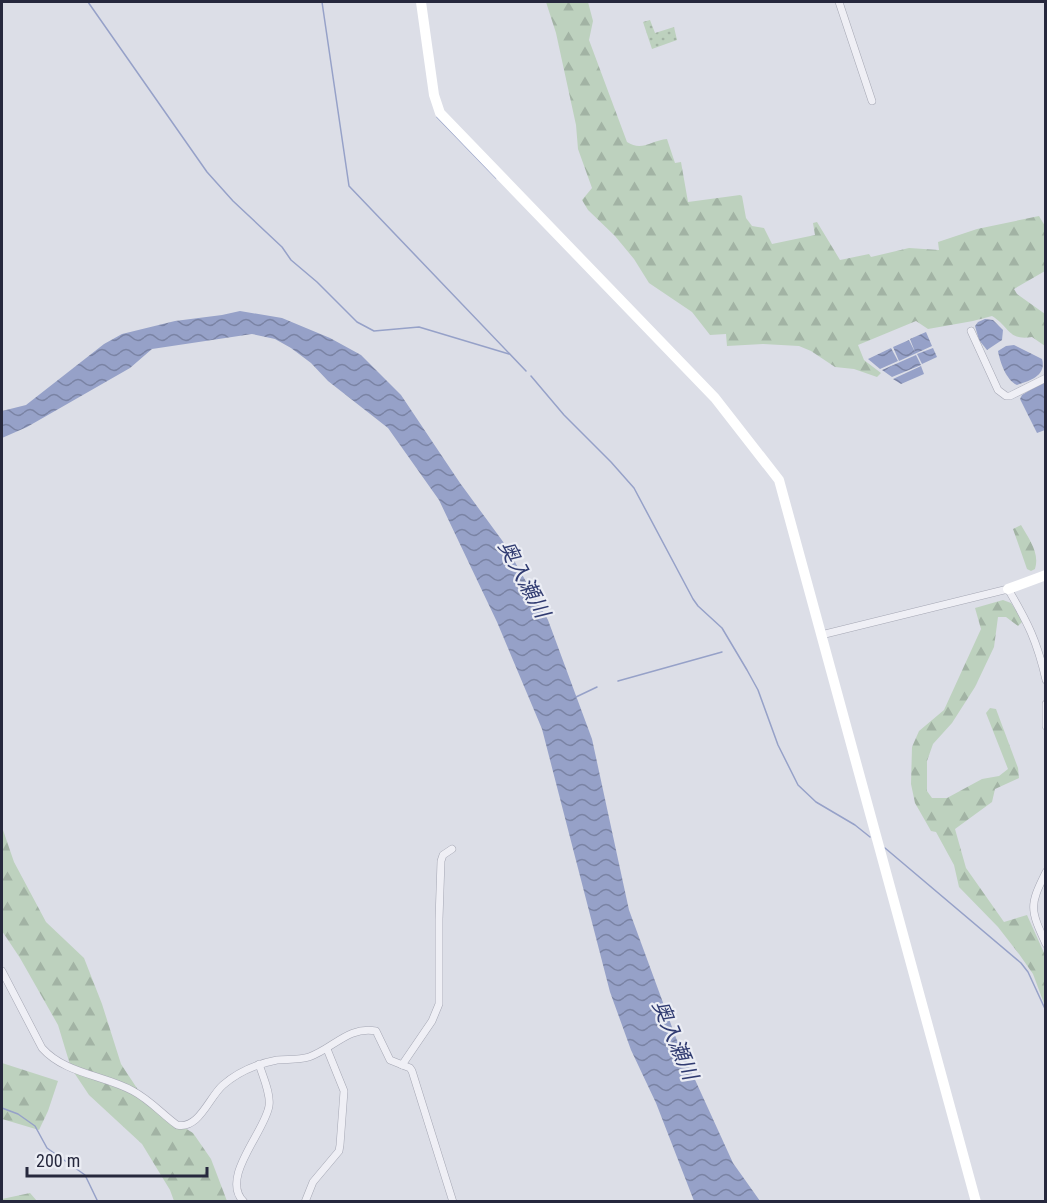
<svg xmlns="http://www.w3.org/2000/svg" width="1047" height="1203" font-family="'Roboto Condensed','Noto Sans JP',sans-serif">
  <defs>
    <pattern id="green-dots" width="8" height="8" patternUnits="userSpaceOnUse" patternTransform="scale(1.5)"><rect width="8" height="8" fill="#bdd1be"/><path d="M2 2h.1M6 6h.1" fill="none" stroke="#a2b3a4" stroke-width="1.8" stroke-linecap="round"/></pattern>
    <pattern id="forest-firs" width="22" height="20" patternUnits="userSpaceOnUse" patternTransform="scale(1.5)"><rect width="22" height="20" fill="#bdd1be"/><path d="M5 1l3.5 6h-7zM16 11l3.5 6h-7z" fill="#a2b3a4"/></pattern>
    <pattern id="water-waves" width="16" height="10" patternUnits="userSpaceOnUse" patternTransform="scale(1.5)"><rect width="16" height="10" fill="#96a1c8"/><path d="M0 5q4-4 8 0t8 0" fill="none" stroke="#7a83a4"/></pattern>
  </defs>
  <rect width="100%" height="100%" fill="#dcdee7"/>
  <polygon fill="url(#green-dots)" points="650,20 655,33 674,27 677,40 652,49 643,22"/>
  <g fill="url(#forest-firs)">
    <path d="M 546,2 L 588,2 L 593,21 L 589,40 L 627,142 C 642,152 652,140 667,139 L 675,163 L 681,162 L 688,202 L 740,195 L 742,196 L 746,218 L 752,226 L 764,228 L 772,244 L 815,235 L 813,223 L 817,222 L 840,260 L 869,254 L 871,257 L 909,248 L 939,250 L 938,242 L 977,229 L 1039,216 L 1045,226 L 1045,271 L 1014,289 L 1017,294 L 1045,314 L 1045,346 L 1032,337 C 1008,341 1010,327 992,316 L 973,321 L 928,329 L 916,321 L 858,345 L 864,360 L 881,373 L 877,377 L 854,369 L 835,367 L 811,351 L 799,346 L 763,344 L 727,346 L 726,334 L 710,335 L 692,312 L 649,283 L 634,259 L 615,236 L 588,210 L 582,200 L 592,188 L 578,149 L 576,125 L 556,33 Z"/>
    <path d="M 1021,525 C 1029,539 1040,553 1035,569 L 1031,571 L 1027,569 L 1013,529 Z"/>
    <polygon points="1003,600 1011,603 1023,621 1018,626 1006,617 998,617 994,647 975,687 952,723 933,744 927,761 927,791 932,798 947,798 982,779 999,776 1008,769 986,713 990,708 996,709 1018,768 1019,778 995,789 992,802 955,829 966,868 1004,922 1027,915 1045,955 1045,1006 1033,974 1019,954 998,927 959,887 954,865 936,832 931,831 915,803 911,784 912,747 919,731 944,710 981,629 975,608"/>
    <polygon points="2,827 14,862 46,922 84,958 102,1004 121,1064 148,1105 193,1133 211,1159 227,1201 174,1201 170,1190 142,1144 89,1095 71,1068 58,1025 20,958 2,931"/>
    <polygon points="2,1063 58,1081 48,1111 39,1130 2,1119"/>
    <polygon points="30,1193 37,1201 2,1201 2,1199"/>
  </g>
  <g fill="url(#water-waves)">
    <polygon points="240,311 282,318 330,338 361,355 401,395 460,483 504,543 548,620 592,739 629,910 676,1038 733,1163 760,1201 694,1201 656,1103 631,1050 610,992 542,729 497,622 439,500 388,428 328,381 311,363 291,348 275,339 252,334 152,349 130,368 27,427 2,438 2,411 26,405 104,344 122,334 175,321 222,315"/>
    <polygon points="985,319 993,320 1003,330 1002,340 987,350 979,340 975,326 978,322"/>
    <polygon points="926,332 932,346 899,361 893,347 909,340 915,352 910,339"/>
    <path d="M 1014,345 L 1042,359 C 1047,376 1029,381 1017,385 C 1006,380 1000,362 998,351 L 1006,346 Z"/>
    <polygon points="891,348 898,361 880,369 868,359"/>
    <polygon points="933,348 937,357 922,364 917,354"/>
    <polygon points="916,355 921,365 892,377 882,370"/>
    <polygon points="921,366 924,374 901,384 893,379"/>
    <polygon points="1045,381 1045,430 1037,433 1020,399 1022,395"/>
  </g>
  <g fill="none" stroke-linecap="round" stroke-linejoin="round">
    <g stroke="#96a1c8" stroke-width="1.5">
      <polyline points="88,2 207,172 233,201 282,247 291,260 317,282 357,322 374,331 419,327 509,354"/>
      <polyline points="322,2 349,186 526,371"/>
      <polyline points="437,117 496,178"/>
      <polyline points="531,376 564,415 611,462 634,488 693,599 698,606 722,628 747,670 758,690 778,745 798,785 816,802 855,825 870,837"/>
      <polyline points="618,681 722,652"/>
      <polyline points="576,697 597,687"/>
      <polyline points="885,848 1021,963 1028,972 1046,1011"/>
      <polyline points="2,1108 18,1114 35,1126 47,1148 85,1175 98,1202"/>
    </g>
    <g stroke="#a5a7b4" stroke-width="8">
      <g id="street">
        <polyline points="839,2 872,101"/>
        <polyline points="971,331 998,390 1006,396 1010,396 1046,378"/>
        <path d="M 821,635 L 1008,589 C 1028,623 1037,641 1046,680"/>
        <polyline points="1046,704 1046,726"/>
        <path d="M 1046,872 C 1029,906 1030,909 1046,944"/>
        <path d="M 2,971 L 42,1048 C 65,1074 104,1075 133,1091 C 150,1100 162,1114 177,1125 C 199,1130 209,1097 223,1085 C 239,1071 256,1064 277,1060 C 288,1059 299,1060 309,1057 C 334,1048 348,1026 376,1031 L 390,1060 L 410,1068 L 412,1071 L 453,1202"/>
        <polyline points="402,1065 432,1021 439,1004 439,919 441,861 443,855 452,849"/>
        <path d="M 244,1202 C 219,1178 265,1132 269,1106 C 271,1094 263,1077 259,1064"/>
        <polyline points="305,1202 313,1182 339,1151 340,1145 344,1091 327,1049"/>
      </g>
    </g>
    <use href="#street" stroke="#efeff5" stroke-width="7"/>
    <g stroke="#fff" stroke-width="10">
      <polyline points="421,2 434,95 440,113 715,398 779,480 976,1202"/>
      <polyline points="1008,589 1046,575"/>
    </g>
  </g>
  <g text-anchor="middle" stroke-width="4.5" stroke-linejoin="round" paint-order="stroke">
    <g font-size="21" font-style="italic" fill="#303b71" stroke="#ebedf4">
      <text transform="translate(524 579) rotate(62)" y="7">奥入瀬川</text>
      <text transform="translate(675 1040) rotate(67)" y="7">奥入瀬川</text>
    </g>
  </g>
  <rect width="1047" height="1203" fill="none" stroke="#26283d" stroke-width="6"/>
  <path d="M27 1167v9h180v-9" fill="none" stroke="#26283d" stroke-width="3"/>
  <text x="36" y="1167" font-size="18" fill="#26283d" stroke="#ebedf4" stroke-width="4.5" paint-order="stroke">200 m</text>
</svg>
